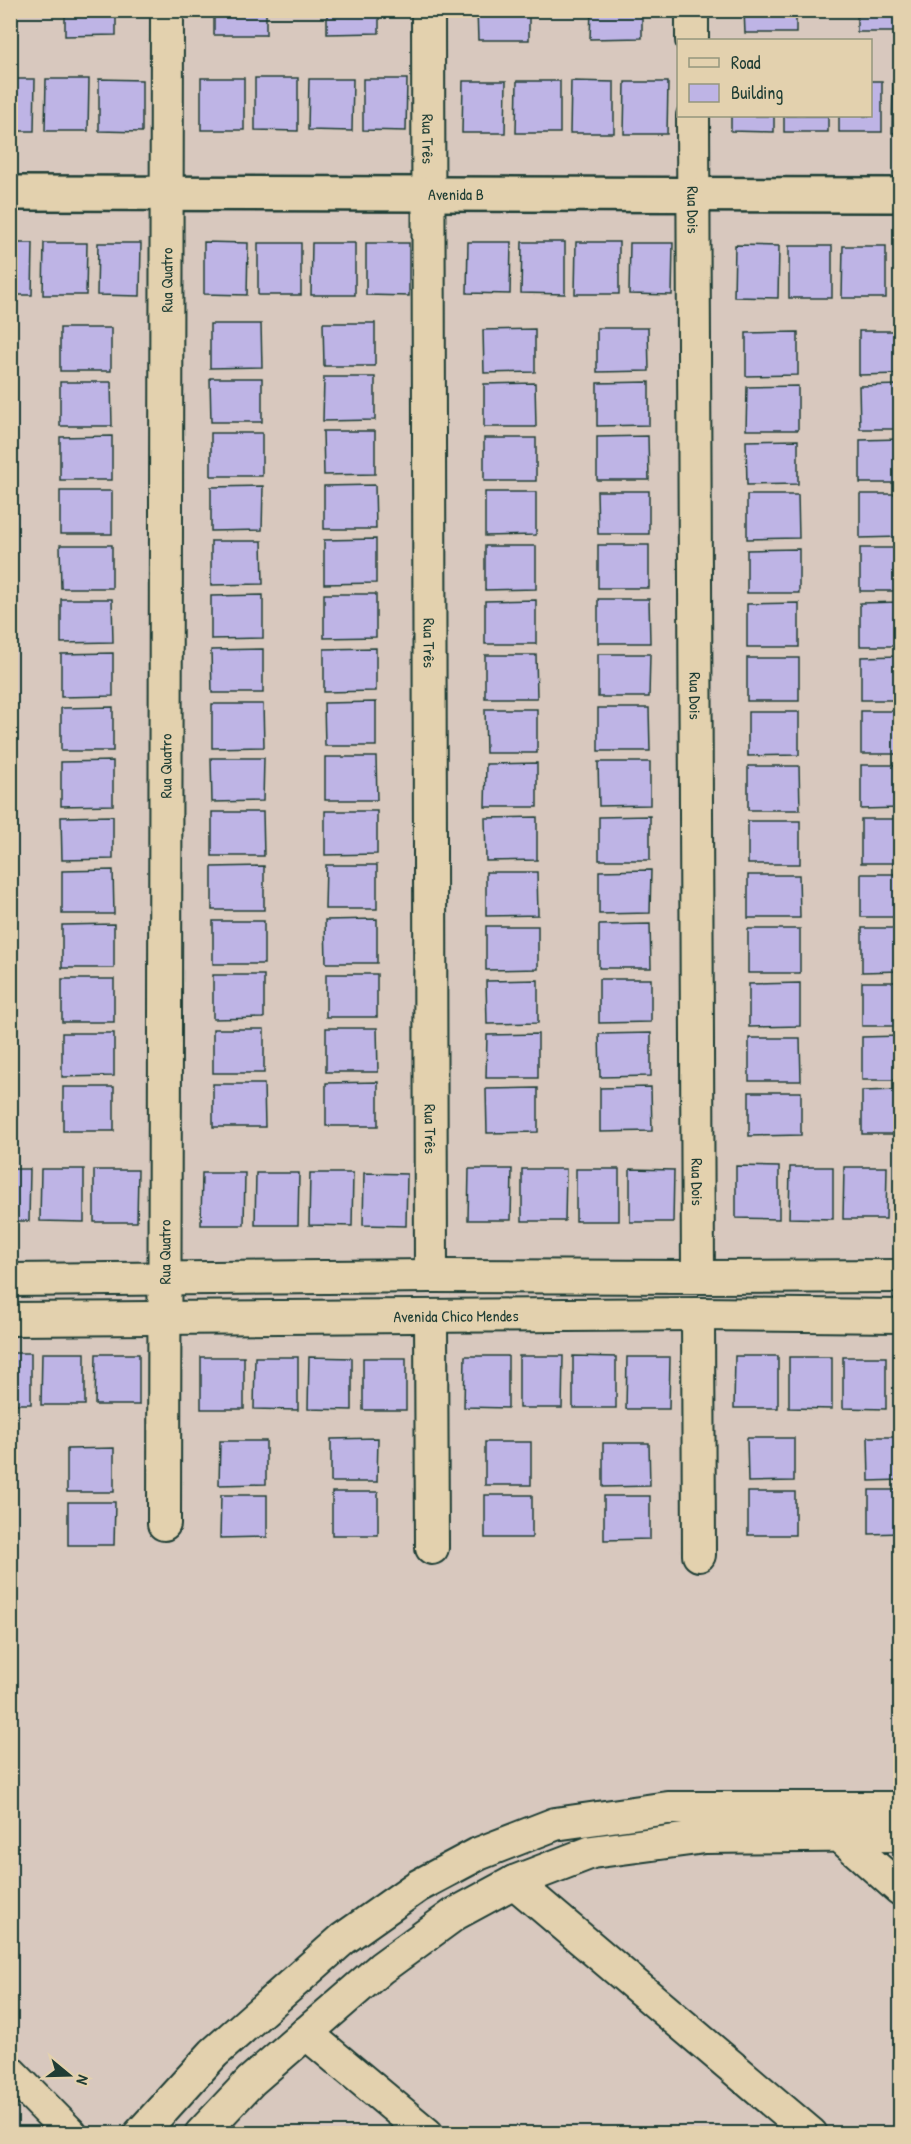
<svg xmlns="http://www.w3.org/2000/svg" width="911" height="2144" font-family="'Patrick Hand',sans-serif">
  <rect width="100%" height="100%" fill="#d8c8be"/>
  <filter id="ink" filterUnits="userSpaceOnUse"><feTurbulence type="fractalNoise" baseFrequency=".0167" numOctaves="2"/><feDisplacementMap in="SourceGraphic" scale="12" xChannelSelector="R" yChannelSelector="G"/><feConvolveMatrix kernelMatrix="1 2 1 2 8 2 1 2 1" color-interpolation-filters="sRGB"/></filter>
  <g filter="url(#ink)">
    <g fill="#beb4e5" stroke="#1f3d34" stroke-width="1.5">
      <polygon points="65,10 116,10 116,35 65,36"/>
      <rect x="214" y="10" width="52" height="25"/>
      <polygon points="327,10 379,10 379,33 327,34"/>
      <polygon points="477,10 529,10 529,40 478,40"/>
      <polygon points="591,10 642,10 642,38 590,39"/>
      <polygon points="744,10 796,10 796,33 745,33"/>
      <rect x="857" y="10" width="43" height="22"/>
      <rect x="201" y="78" width="43" height="52"/>
      <polygon points="255,78 298,78 298,131 255,130"/>
      <polygon points="10,79 35,79 34,131 10,131"/>
      <polygon points="46,79 89,79 88,131 45,131"/>
      <polygon points="99,79 142,80 142,132 99,131"/>
      <polygon points="309,79 353,79 352,131 308,130"/>
      <polygon points="363,79 407,79 406,131 363,130"/>
      <polygon points="463,81 506,81 505,133 462,133"/>
      <polygon points="517,81 560,81 560,133 516,133"/>
      <polygon points="571,81 614,82 614,133 570,133"/>
      <polygon points="870,81 882,81 882,132 839,132 839,116 870,116"/>
      <polygon points="893,81 900,81 900,133 892,133"/>
      <polygon points="625,82 668,82 667,134 624,134"/>
      <polygon points="731,116 774,116 774,132 731,131"/>
      <rect x="784" y="116" width="44" height="16"/>
      <polygon points="204,242 248,243 247,295 204,294"/>
      <polygon points="468,242 511,242 510,294 467,293"/>
      <polygon points="522,242 565,242 565,294 521,293"/>
      <polygon points="576,242 619,242 619,294 575,294"/>
      <polygon points="10,243 33,243 32,295 10,295"/>
      <polygon points="44,243 87,243 86,295 43,295"/>
      <polygon points="98,243 141,243 140,296 97,295"/>
      <rect x="258" y="243" width="43" height="52"/>
      <polygon points="312,243 355,243 355,295 311,295"/>
      <polygon points="366,243 409,243 409,296 366,295"/>
      <polygon points="630,243 673,243 672,295 629,294"/>
      <polygon points="735,245 779,246 778,298 734,297"/>
      <rect x="789" y="246" width="43" height="52"/>
      <polygon points="843,246 886,246 886,298 842,298"/>
      <polygon points="897,247 900,247 900,298 896,298"/>
      <polygon points="323,323 375,323 375,366 324,366"/>
      <polygon points="210,324 261,324 262,367 210,368"/>
      <rect x="60" y="328" width="51" height="43"/>
      <polygon points="597,328 648,328 649,371 597,372"/>
      <polygon points="535,329 535,372 484,373 483,330"/>
      <polygon points="859,331 900,331 900,374 859,375"/>
      <polygon points="798,332 798,375 746,376 746,333"/>
      <polygon points="324,377 375,377 375,420 323,421"/>
      <polygon points="210,378 262,378 262,422 211,422"/>
      <polygon points="60,382 111,382 112,426 60,426"/>
      <polygon points="649,382 649,425 597,426 597,383"/>
      <polygon points="535,383 536,427 484,427 484,384"/>
      <polygon points="900,385 900,429 860,429 859,386"/>
      <polygon points="798,386 798,430 746,430 747,387"/>
      <polygon points="323,431 375,431 375,474 324,475"/>
      <rect x="211" y="433" width="51" height="43"/>
      <polygon points="112,436 112,480 60,480 60,437"/>
      <polygon points="648,436 649,480 597,480 597,437"/>
      <rect x="484" y="438" width="52" height="43"/>
      <polygon points="900,439 900,483 860,483 860,440"/>
      <polygon points="798,440 798,484 747,485 746,441"/>
      <polygon points="375,485 376,529 324,529 324,486"/>
      <polygon points="263,486 262,530 211,531 211,487"/>
      <rect x="60" y="491" width="52" height="43"/>
      <polygon points="597,491 649,491 649,534 598,534"/>
      <polygon points="485,492 536,492 536,535 485,536"/>
      <polygon points="860,494 900,494 900,537 860,538"/>
      <polygon points="747,495 798,495 799,538 747,539"/>
      <polygon points="376,539 376,583 324,584 324,540"/>
      <polygon points="211,541 262,541 263,584 211,585"/>
      <polygon points="60,545 112,545 112,588 61,588"/>
      <rect x="598" y="545" width="51" height="43"/>
      <polygon points="485,546 536,546 536,589 485,590"/>
      <rect x="860" y="548" width="40" height="43"/>
      <polygon points="799,549 799,593 747,593 747,550"/>
      <polygon points="324,594 376,594 376,637 324,638"/>
      <polygon points="263,595 263,638 211,639 211,596"/>
      <polygon points="61,599 112,599 113,642 61,643"/>
      <polygon points="598,599 649,599 650,643 598,643"/>
      <polygon points="536,600 536,644 485,644 485,601"/>
      <polygon points="900,602 900,646 860,646 860,603"/>
      <polygon points="799,603 799,647 747,647 747,604"/>
      <polygon points="376,648 376,691 324,692 324,649"/>
      <polygon points="263,649 263,693 212,693 211,650"/>
      <polygon points="113,653 113,696 61,697 61,654"/>
      <polygon points="598,654 650,654 649,697 598,697"/>
      <polygon points="485,655 536,655 537,698 485,698"/>
      <polygon points="900,656 900,700 861,700 861,657"/>
      <rect x="747" y="658" width="52" height="43"/>
      <polygon points="376,702 376,746 325,746 324,703"/>
      <polygon points="212,704 263,704 264,747 212,748"/>
      <polygon points="113,707 113,751 61,751 61,708"/>
      <polygon points="598,708 649,708 650,751 598,751"/>
      <polygon points="485,709 537,709 537,753 486,753"/>
      <rect x="861" y="711" width="39" height="43"/>
      <polygon points="748,712 799,712 799,755 748,756"/>
      <polygon points="325,757 376,757 377,800 325,800"/>
      <polygon points="211,758 264,758 263,801 212,802"/>
      <polygon points="113,761 113,805 61,806 61,762"/>
      <polygon points="598,762 650,762 650,805 599,806"/>
      <polygon points="537,763 537,807 485,807 486,764"/>
      <polygon points="861,765 900,765 900,808 861,809"/>
      <polygon points="748,766 799,766 800,810 748,810"/>
      <polygon points="325,811 377,811 377,854 325,855"/>
      <polygon points="212,812 263,812 264,856 212,856"/>
      <polygon points="113,816 113,859 62,860 61,817"/>
      <polygon points="650,816 650,860 599,860 599,817"/>
      <polygon points="537,817 537,860 486,861 485,818"/>
      <rect x="861" y="819" width="39" height="44"/>
      <rect x="748" y="821" width="52" height="43"/>
      <polygon points="326,865 377,865 377,909 325,909"/>
      <polygon points="264,866 264,910 212,910 212,867"/>
      <polygon points="113,870 114,914 62,914 62,871"/>
      <polygon points="651,870 650,913 599,914 599,871"/>
      <polygon points="486,872 537,872 538,915 486,916"/>
      <rect x="861" y="874" width="39" height="43"/>
      <polygon points="748,875 799,875 800,918 748,918"/>
      <polygon points="377,919 377,963 326,963 325,920"/>
      <rect x="213" y="921" width="51" height="43"/>
      <polygon points="114,924 114,968 62,968 62,925"/>
      <polygon points="650,924 651,968 599,968 599,925"/>
      <polygon points="486,926 538,926 538,969 486,970"/>
      <polygon points="862,928 900,928 900,971 862,972"/>
      <rect x="748" y="929" width="52" height="44"/>
      <rect x="326" y="974" width="51" height="43"/>
      <polygon points="213,975 264,975 264,1018 213,1019"/>
      <rect x="62" y="979" width="52" height="43"/>
      <polygon points="599,979 651,979 651,1022 599,1023"/>
      <polygon points="538,980 538,1023 487,1024 486,981"/>
      <rect x="862" y="982" width="38" height="44"/>
      <polygon points="800,983 800,1026 749,1027 749,984"/>
      <polygon points="326,1028 377,1028 378,1072 326,1072"/>
      <rect x="213" y="1029" width="51" height="44"/>
      <polygon points="62,1033 114,1033 114,1076 62,1077"/>
      <polygon points="651,1033 651,1076 600,1077 599,1034"/>
      <polygon points="538,1034 538,1078 486,1078 487,1035"/>
      <polygon points="900,1036 900,1080 862,1080 862,1037"/>
      <polygon points="749,1038 800,1038 801,1081 749,1081"/>
      <polygon points="378,1082 378,1126 326,1126 326,1083"/>
      <polygon points="213,1084 264,1084 265,1127 213,1127"/>
      <rect x="63" y="1087" width="51" height="44"/>
      <polygon points="651,1087 652,1131 600,1132 600,1088"/>
      <polygon points="538,1088 538,1132 487,1133 486,1089"/>
      <polygon points="900,1090 900,1134 862,1134 862,1091"/>
      <polygon points="749,1092 801,1092 801,1135 749,1136"/>
      <polygon points="736,1166 779,1167 779,1219 736,1218"/>
      <polygon points="790,1167 833,1167 833,1219 789,1218"/>
      <polygon points="844,1167 887,1167 886,1219 843,1219"/>
      <polygon points="898,1167 900,1167 900,1219 897,1219"/>
      <polygon points="10,1169 30,1169 29,1221 10,1221"/>
      <polygon points="41,1169 84,1169 84,1222 40,1221"/>
      <polygon points="469,1169 512,1169 511,1220 468,1220"/>
      <polygon points="522,1169 566,1169 565,1221 522,1221"/>
      <rect x="576" y="1169" width="43" height="52"/>
      <polygon points="630,1169 674,1170 673,1222 630,1222"/>
      <polygon points="94,1170 138,1170 137,1222 94,1222"/>
      <polygon points="202,1173 245,1173 244,1225 201,1225"/>
      <polygon points="256,1173 299,1173 298,1225 255,1225"/>
      <polygon points="310,1173 353,1173 352,1226 309,1225"/>
      <polygon points="364,1173 407,1174 406,1226 363,1225"/>
      <rect x="10" y="1353" width="21" height="51"/>
      <polygon points="42,1353 85,1353 85,1405 41,1405"/>
      <polygon points="96,1354 139,1354 139,1405 95,1405"/>
      <polygon points="465,1356 508,1356 508,1408 464,1407"/>
      <polygon points="519,1356 563,1356 562,1408 519,1408"/>
      <polygon points="573,1356 616,1357 616,1408 573,1408"/>
      <polygon points="735,1356 778,1356 778,1408 734,1408"/>
      <rect x="201" y="1357" width="43" height="52"/>
      <polygon points="255,1357 298,1357 298,1410 254,1409"/>
      <polygon points="309,1357 352,1358 352,1410 308,1409"/>
      <polygon points="627,1357 670,1357 669,1409 626,1409"/>
      <polygon points="789,1357 832,1357 832,1409 789,1408"/>
      <polygon points="843,1357 886,1357 886,1409 843,1408"/>
      <polygon points="897,1357 900,1357 900,1409 896,1409"/>
      <rect x="363" y="1358" width="43" height="52"/>
      <polygon points="868,1437 900,1437 900,1480 869,1481"/>
      <polygon points="378,1438 377,1482 331,1482 331,1439"/>
      <polygon points="747,1438 794,1438 794,1481 748,1482"/>
      <polygon points="220,1441 266,1441 266,1484 219,1485"/>
      <rect x="485" y="1442" width="46" height="43"/>
      <polygon points="603,1443 649,1443 650,1486 603,1487"/>
      <polygon points="114,1448 114,1492 67,1492 67,1449"/>
      <polygon points="869,1490 900,1490 900,1533 869,1534"/>
      <rect x="332" y="1492" width="46" height="43"/>
      <rect x="748" y="1492" width="47" height="43"/>
      <polygon points="221,1495 267,1495 267,1537 220,1538"/>
      <rect x="485" y="1495" width="47" height="43"/>
      <polygon points="604,1496 650,1496 650,1539 604,1540"/>
      <polygon points="68,1502 115,1502 114,1545 68,1545"/>
    </g>
    <g fill="none" stroke-linecap="round" stroke-linejoin="round">
      <g stroke="#1f3d34" stroke-width="36">
        <g id="street">
          <path id="s1" d="M 428,10 L 431,1276"/>
          <polyline points="692,10 692,40"/>
          <path id="s2" d="M 693,116 L 698,1277"/>
          <polyline points="10,1280 431,1276 698,1277 900,1276"/>
          <polyline points="698,1314 699,1555"/>
          <polyline points="431,1317 432,1548"/>
          <path id="s3" d="M 10,1319 L 698,1314 L 900,1316"/>
          <path id="s4" d="M 164,1524 L 167,10"/>
          <polyline points="839,1827 840,1836 900,1889"/>
          <polyline points="514,1882 811,2134"/>
          <polyline points="306,2033 427,2134"/>
          <polyline points="10,2072 71,2134"/>
          <polyline points="140,2134 214,2053 343,1939 418,1886 478,1854 555,1824 668,1808 900,1808"/>
          <polyline points="201,2134 251,2081 381,1968 455,1914 514,1882 592,1852 705,1837 900,1835"/>
        </g>
      </g>
      <g stroke="#1f3d34" stroke-width="38">
        <g id="secondary">
          <path id="s5" d="M 10,193 L 900,195"/>
        </g>
      </g>
      <use href="#street" stroke="#e3d1ae" stroke-width="32"/>
      <use href="#secondary" stroke="#e3d1ae" stroke-width="33"/>
    </g>
  </g>
  <g text-anchor="middle" stroke-width="6" stroke-linejoin="round" paint-order="stroke">
    <g font-size="16" fill="#1f3d34" stroke="#e3d1ae">
      <text dy="6" stroke="none"><textPath href="#s1" startOffset="129">Rua Três</textPath></text>
      <text dy="6" stroke="none"><textPath href="#s5" startOffset="446">Avenida B</textPath></text>
      <text dy="6" stroke="none"><textPath href="#s2" startOffset="94">Rua Dois</textPath></text>
      <text dy="6" stroke="none"><textPath href="#s4" startOffset="1244">Rua Quatro</textPath></text>
      <text dy="6" stroke="none"><textPath href="#s1" startOffset="633">Rua Três</textPath></text>
      <text dy="6" stroke="none"><textPath href="#s2" startOffset="580">Rua Dois</textPath></text>
      <text dy="6" stroke="none"><textPath href="#s4" startOffset="758">Rua Quatro</textPath></text>
      <text dy="6" stroke="none"><textPath href="#s1" startOffset="1119">Rua Três</textPath></text>
      <text dy="6" stroke="none"><textPath href="#s2" startOffset="1066">Rua Dois</textPath></text>
      <text dy="6" stroke="none"><textPath href="#s4" startOffset="272">Rua Quatro</textPath></text>
      <text dy="6" stroke="none"><textPath href="#s3" startOffset="446">Avenida Chico Mendes</textPath></text>
    </g>
  </g>
  <rect width="911" height="2144" fill="none" stroke="#e3d1ae" stroke-width="36"/>
  <rect x="18" y="18" width="875" height="2108" fill="none" stroke="#1f3d34" stroke-width="2" filter="url(#ink)"/>
  <rect x="677" y="39" width="195" height="78" fill="#e3d1ae" stroke="#95967d" stroke-width="1.5"/>
  <rect x="689" y="58" width="30" height="9" fill="#e3d1ae" stroke="#95967d" stroke-width="1.5"/>
  <text x="731" y="69" font-size="18" fill="#1f3d34">Road</text>
  <rect x="689" y="84" width="30" height="18" fill="#beb4e5" stroke="#95967d" stroke-width="1.5"/>
  <text x="731" y="99" font-size="18" fill="#1f3d34">Building</text>
  <g transform="translate(69 2075) rotate(109)" stroke="#e3d1ae" stroke-width="4.5" paint-order="stroke">
  <path d="M0-4.5L10 22L0 15L-10 22Z" fill="#1f3d34"/>
  <text y="-9" font-size="16" font-weight="bold" text-anchor="middle" fill="#1f3d34">N</text>
  </g>
</svg>
